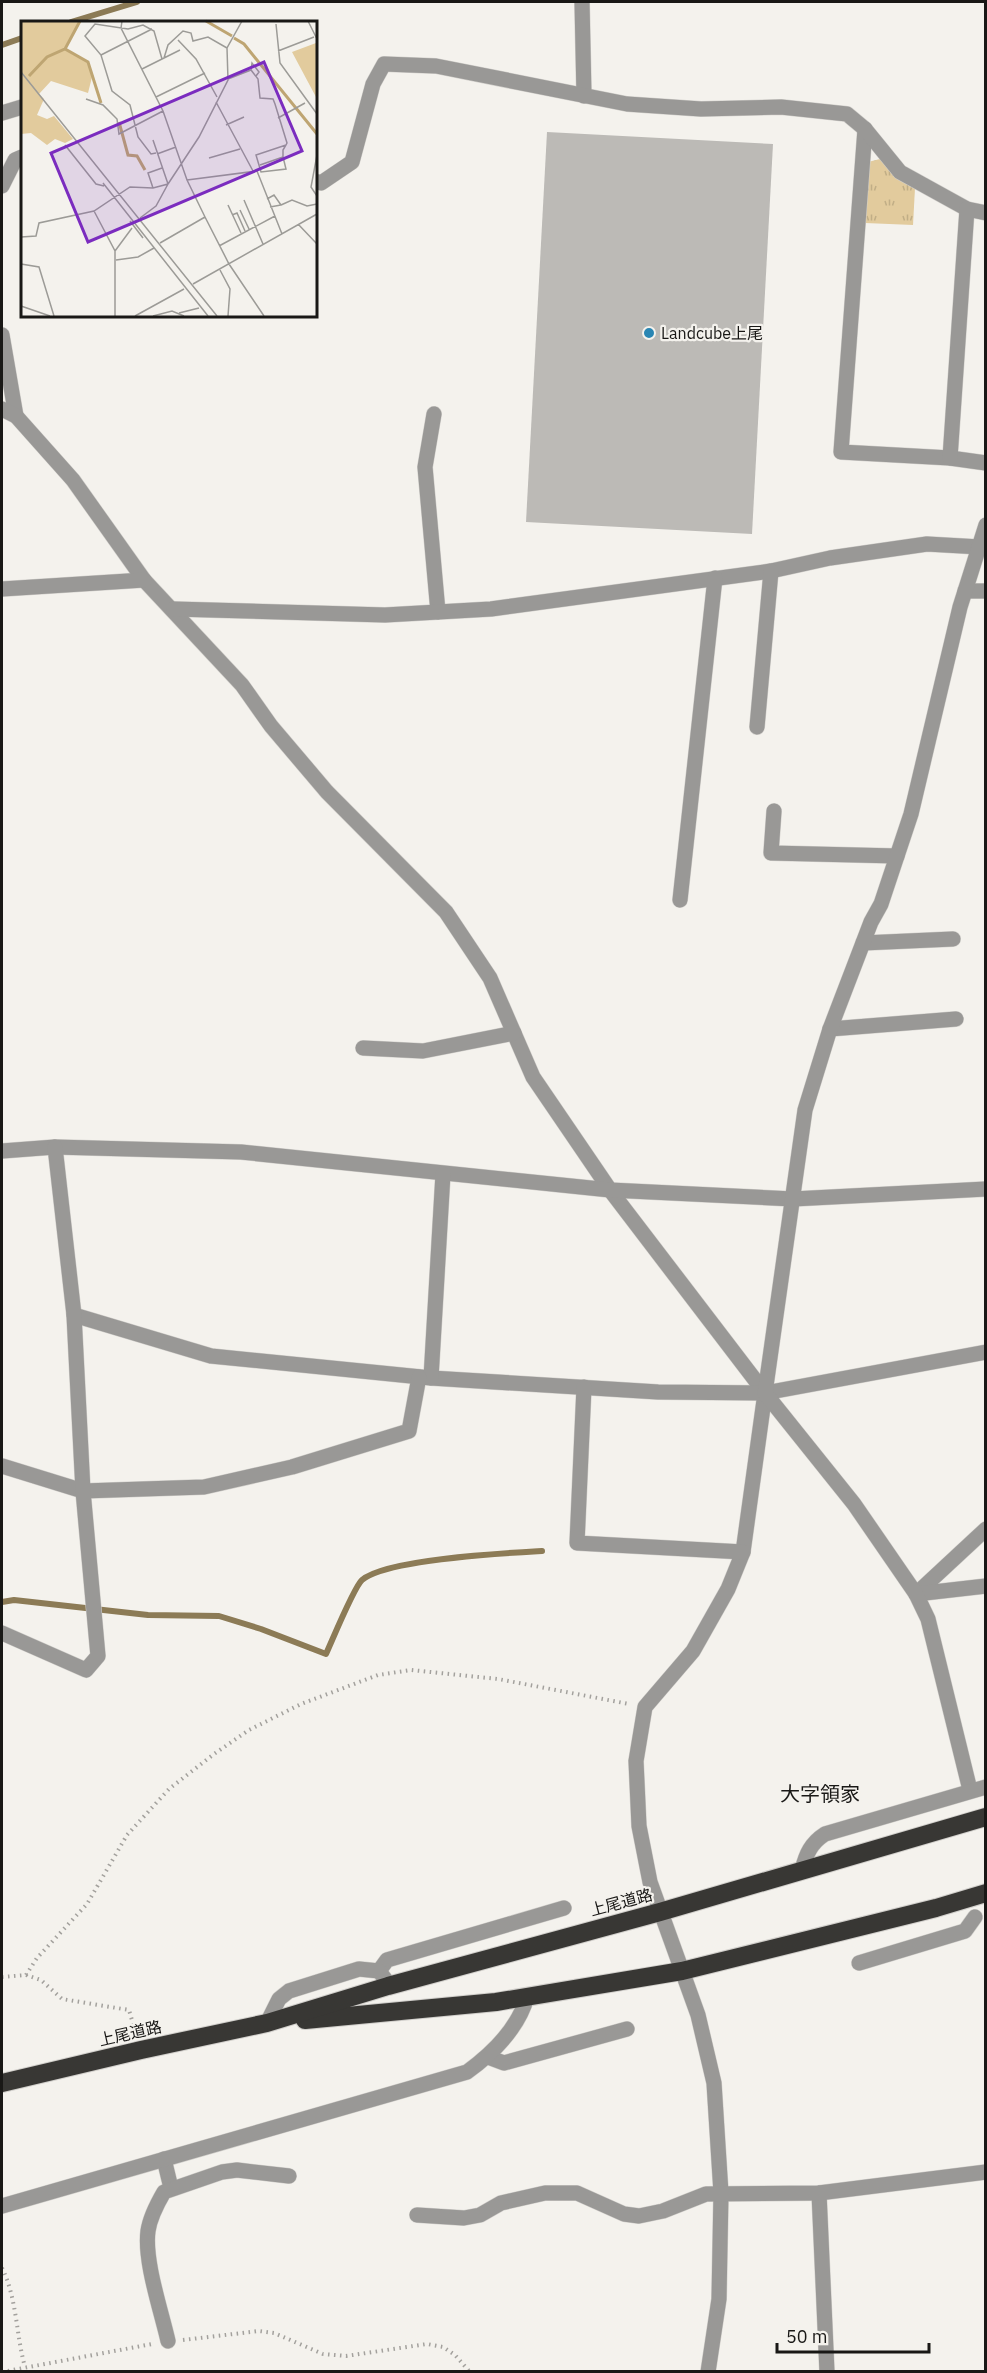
<svg xmlns="http://www.w3.org/2000/svg" width="987" height="2373" font-family="'IBM Plex Sans','Noto Sans JP',sans-serif">
  <defs>
    <pattern id="park-tufts" width="24" height="20" patternUnits="userSpaceOnUse" patternTransform="scale(1.5)"><rect width="24" height="20" fill="#e2cb9d"/><path d="M3 7l-1-3M5 7V3M7 7l1-3M15 17l-1-3M17 17v-4M19 17l1-3" fill="none" stroke="#c1ae86"/></pattern>
  </defs>
  <rect width="100%" height="100%" fill="#f4f2ed"/>
  <polygon fill="url(#park-tufts)" points="880,159 915,188 913,225 865,223 868,162"/>
  <g fill="none" stroke-linecap="round" stroke-linejoin="round">
    <g stroke="#8c7b56" stroke-width="6">
      <polyline points="71,22 137,2"/>
      <polyline points="2,45 22,38"/>
      <path d="M 2,1602 L 14,1600 L 148,1615 L 219,1616 L 261,1629 L 326,1654 C 332,1641 354,1587 362,1580 C 386,1559 507,1553 542,1551"/>
    </g>
  </g>
  <polygon fill="#bcbab6" points="547,132 773,144 752,534 526,522"/>
  <g fill="none" stroke-linecap="round" stroke-linejoin="round">
    <g stroke="#d1cfcb" stroke-width="16">
      <g id="minor">
        <polyline points="582,2 584,96"/>
        <polyline points="2,113 22,107"/>
        <polyline points="865,129 841,452 950,458 986,463"/>
        <polyline points="315,181 321,183 352,162 373,84 384,64 436,66 627,104 701,109 781,107 847,114 865,129 900,172 967,209 986,213"/>
        <polyline points="2,186 15,160 22,157"/>
        <polyline points="2,335 16,416"/>
        <polyline points="2,409 16,416 73,480 144,580 242,685 271,726 327,792 446,912 490,978 533,1077 610,1190 765,1393 743,1552 728,1589 693,1651 645,1707 636,1761 639,1826 650,1882 698,2015 714,2083 721,2193 719,2299 708,2372"/>
        <polyline points="434,414 425,467 438,612"/>
        <polyline points="950,458 967,209"/>
        <polyline points="2,589 144,580"/>
        <polyline points="965,591 986,591"/>
        <polyline points="174,609 385,615 491,609 771,571 830,558 927,544 980,547"/>
        <polyline points="757,727 771,571"/>
        <polyline points="774,811 771,853 897,856"/>
        <polyline points="680,900 715,578"/>
        <polyline points="863,943 953,939"/>
        <polyline points="830,1029 956,1019"/>
        <polyline points="363,1048 423,1051 514,1033"/>
        <polyline points="2,1151 55,1147 241,1152 610,1190 793,1199 986,1189"/>
        <polyline points="74,1315 211,1356 431,1378 658,1392 765,1393 986,1352"/>
        <polyline points="431,1378 443,1174"/>
        <polyline points="584,1387 577,1543 743,1552"/>
        <polyline points="2,1466 83,1491 204,1487 292,1467 409,1431 419,1377"/>
        <polyline points="916,1594 986,1529"/>
        <polyline points="916,1594 986,1586"/>
        <polyline points="2,1633 86,1670 98,1656 83,1491 74,1315 55,1147"/>
        <polyline points="970,1790 928,1619 916,1594 854,1504 765,1393 805,1110 830,1029 871,922 881,904 911,814 960,607 986,525"/>
        <path d="M 802,1870 C 806,1854 811,1843 825,1834 L 986,1787"/>
        <polyline points="859,1963 965,1931 975,1917"/>
        <polyline points="379,1971 387,1960 564,1908"/>
        <polyline points="267,2023 279,1999 289,1991 359,1969 379,1971 385,1979"/>
        <polyline points="488,2057 504,2063 627,2029"/>
        <polyline points="164,2159 171,2188"/>
        <polyline points="819,2193 827,2372"/>
        <path d="M 2,2206 L 467,2072 C 493,2053 518,2029 527,1997"/>
        <polyline points="417,2215 464,2218 480,2215 501,2203 545,2193 577,2193 624,2214 639,2216 663,2211 706,2194 819,2193 986,2172"/>
        <path d="M 168,2341 C 161,2310 144,2261 148,2231 C 150,2217 157,2204 164,2192 L 222,2172 L 237,2170 L 289,2176"/>
      </g>
    </g>
    <g stroke="#d1cfcb" stroke-width="20">
      <g id="highway">
        <polyline points="305,2020 496,2002 682,1971 936,1908 986,1893"/>
        <polyline points="2,2083 141,2050 267,2023 388,1986 660,1912 986,1817"/>
      </g>
    </g>
    <g stroke="#a3a19d" stroke-width="4" stroke-dasharray="1.5 4.5" stroke-linecap="butt">
      <polyline points="26,1975 41,1980 62,1999 129,2010 136,2034"/>
      <polyline points="2,1977 26,1975 37,1958 87,1904 127,1835 169,1789 214,1754 249,1730 301,1704 378,1675 411,1670 498,1679 629,1704"/>
      <path d="M 2,2268 C 17,2298 16,2335 25,2367"/>
      <polyline points="183,2340 259,2331 274,2333 323,2354 346,2356 427,2344 443,2347 455,2355 470,2372"/>
      <polyline points="2,2372 152,2344"/>
    </g>
    <use href="#minor" stroke="#999896" stroke-width="15"/>
    <use href="#highway" stroke="#383734" stroke-width="18"/>
  </g>
  <circle fill="#2a86b3" stroke="#f4f2ed" stroke-width="2" cx="649" cy="333" r="6"/>
  <g text-anchor="middle" stroke-width="4.5" stroke-linejoin="round" paint-order="stroke">
    <g font-size="16" fill="#191816" stroke="#f4f2ed" text-anchor="start">
      <text x="661" y="339">Landcube上尾</text>
    </g>
    <g font-size="16" fill="#191816" stroke="#f4f2ed">
      <text transform="translate(621 1902) rotate(-15)" y="6">上尾道路</text>
      <text transform="translate(130 2033) rotate(-13)" y="6">上尾道路</text>
    </g>
    <g font-size="20" fill="#191816" stroke="#f4f2ed">
      <text x="820" y="1801">大字領家</text>
    </g>
  </g>
  <g transform="translate(21 21)">
    <rect width="296" height="296" fill="#f4f2ed"/>
    <path d="M 0,0 L 59,0 L 43,28 L 67,41 L 71,56 L 67,72 L 30,60 L 18,73 L 23,78 L 16,94 L 26,98 L 33,95 L 52,118 L 44,122 L 34,118 L 26,124 L 10,112 L 0,113 ZM 295,22 L 296,22 L 295,76 L 271,31 Z" fill="#e2cb9d"/>
    <path fill="none" stroke="#bea572" stroke-width="3" d="M 185,0 L 211,15M 213,17 L 223,23 L 296,113M 44,28 L 59,0M 8,55 L 26,36 L 44,28 L 67,41 L 80,82M 98,101 L 107,134 L 116,135 L 124,149"/>
    <path fill="none" stroke="#9c9b97" stroke-width="1.5" d="M 101,0 L 100,7 L 142,90 L 166,159 L 184,196 L 208,243 L 243,295M 244,0 L 267,0M 287,0 L 296,18M 255,3 L 259,42 L 296,93M 157,19 L 175,38 L 196,76M 257,30 L 293,16M 80,34 L 131,8M 143,37 L 147,24 L 162,10 L 170,12 L 172,20 L 187,16 L 206,27M 121,48 L 159,29M 230,49 L 231,42 L 238,51 L 235,55M 0,51 L 196,295M 207,58 L 230,49 L 237,58 L 239,77 L 252,78 L 254,83 L 266,122 L 265,124 L 262,129 L 262,136 L 265,148 L 240,151 L 235,134 L 265,124M 135,76 L 184,52M 65,78 L 82,84 L 96,98 L 98,113 L 142,90M 195,81 L 232,150M 257,97 L 284,82M 205,104 L 223,96M 44,124 L 75,163 L 83,165M 135,132 L 130,133 L 117,116 L 109,84 L 91,70 L 80,34 L 64,15 L 74,3 L 107,8 L 122,4 L 133,10 L 141,38M 136,133 L 155,126M 296,134 L 290,166 L 296,175M 188,137 L 219,128M 239,144 L 262,136M 166,159 L 236,150 L 261,213M 82,162 L 187,295M 132,167 L 127,152 L 141,147M 246,178 L 253,174 L 260,184 L 249,186M 223,179 L 242,223M 207,184 L 220,212M 260,184 L 271,179 L 286,185 L 296,183M 219,189 L 228,208M 73,190 L 94,230 L 94,295M 211,194 L 216,192 L 224,210M 119,197 L 135,185 L 147,163 L 132,119M 109,200 L 122,217M 277,203 L 296,223M 0,216 L 15,215 L 18,202 L 73,190 L 109,166 L 132,167 L 147,163 L 178,116 L 207,59 L 206,27 L 221,0M 139,222 L 184,196M 198,225 L 254,195M 94,230 L 111,207M 95,239 L 117,236 L 133,227M 0,243 L 18,246 L 33,295M 199,249 L 209,268 L 207,295M 172,263 L 296,193M 0,285 L 29,295M 158,292 L 178,287M 114,295 L 163,268M 132,295 L 151,290 L 163,295"/>
    <path fill="#7b2cbf" fill-opacity="0.15" stroke="#7b2cbf" stroke-width="3" d="M 243,41 L 281,130 L 67,221 L 30,132 Z"/>
    <rect width="296" height="296" fill="none" stroke="#191816" stroke-width="3"/>
  </g>
  <rect width="987" height="2373" fill="none" stroke="#191816" stroke-width="6"/>
  <path d="M777 2343v9h152v-9" fill="none" stroke="#191816" stroke-width="3"/>
  <text x="786" y="2343" font-size="18" fill="#191816" stroke="#f4f2ed" stroke-width="4.5" paint-order="stroke">50 m</text>
</svg>
